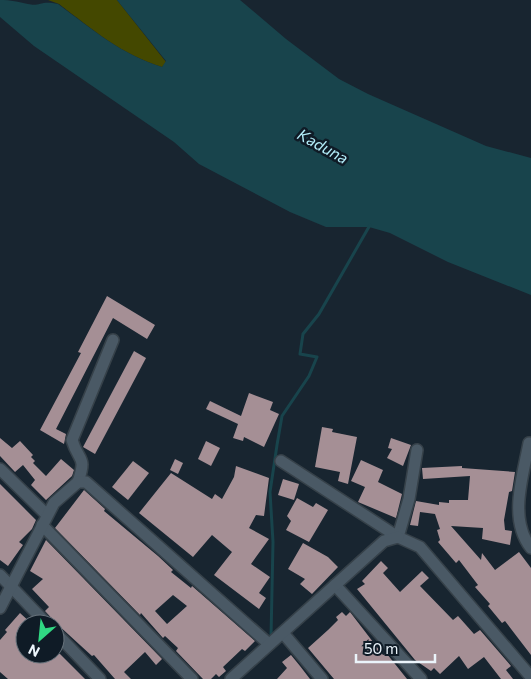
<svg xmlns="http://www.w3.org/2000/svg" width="531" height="679" font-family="Commissioner,sans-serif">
  <rect width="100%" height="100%" fill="#182530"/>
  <path fill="#444800" d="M 48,0 L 117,0 L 166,62 L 162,67 C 122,55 92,29 59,4 Z"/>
  <path fill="#18444c" d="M 0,0 C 11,0 18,2 28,4 C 40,7 40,0 58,4 C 92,29 122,55 162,67 L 166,61 L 117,0 L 240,0 L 286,39 L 339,79 L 368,94 L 486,146 L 531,158 L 531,295 L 448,262 L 390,233 L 369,227 L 326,227 L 290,212 L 199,164 L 174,142 L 34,46 L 0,17 Z"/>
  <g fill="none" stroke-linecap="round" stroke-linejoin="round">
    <polyline stroke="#18444c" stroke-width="3" points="271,637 273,542 270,492 277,445 282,416 309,376 317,357 300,354 303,334 319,314 370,225"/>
  </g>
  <g fill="#a58f95" fill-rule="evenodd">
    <polygon points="107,296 155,325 147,339 113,318 56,429 66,434 64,444 40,430 81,353 78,352"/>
    <polygon points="134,351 146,358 95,454 83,447"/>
    <polygon points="249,393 273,402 270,410 279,414 264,447 244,437 243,441 233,438 238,424 206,409 210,401 241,416"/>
    <polygon points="322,427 333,429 332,432 357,437 348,484 338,481 340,472 315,467"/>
    <polygon points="0,438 12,448 20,441 33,455 31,457 35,461 33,463 46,476 61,459 74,470 72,476 46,500 31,485 35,480 23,465 15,472 0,456"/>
    <polygon points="391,438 411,445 403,466 387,458 392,449 388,448"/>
    <polygon points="206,441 220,448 211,466 198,459"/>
    <polygon points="175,459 183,463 178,474 170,470"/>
    <polygon points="361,460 383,470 378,482 402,494 396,518 358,502 365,487 351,481"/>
    <polygon points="133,461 149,473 128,500 112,487"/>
    <polygon points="236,466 269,478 264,516 256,515 249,528 269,539 251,564 270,577 259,593 266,598 259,609 214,575 232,552 212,535 193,557 139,513 171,473 212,499 215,494 222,499 234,477"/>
    <polygon points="462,466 462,468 515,472 512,491 509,492 504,520 505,530 512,531 510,545 482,539 483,528 451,526 481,560 482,553 495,570 519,552 531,568 531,655 505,621 502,623 488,606 490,604 475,587 478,585 459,560 456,563 438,542 440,540 437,530 440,529 435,514 420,512 418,526 410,525 416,501 439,505 439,502 449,503 449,500 468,500 470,476 423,479 422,468"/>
    <polygon points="283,479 299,484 294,500 278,495"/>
    <polygon points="0,484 36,520 32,529 19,542 23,545 8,566 0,560"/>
    <path d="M 84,490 L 105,509 L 104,511 L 158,556 L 173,570 L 171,572 L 191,588 L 192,586 L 255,641 L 245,651 L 242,649 L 223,667 L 226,671 L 219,677 L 216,674 L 211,679 L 203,679 L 176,651 L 178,648 L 165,636 L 163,638 L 141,613 L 140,615 L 55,528 ZM 173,595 L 187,606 L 167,624 L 155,611 Z"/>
    <polygon points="297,498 313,507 316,503 328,510 309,542 286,530 291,521 287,516"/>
    <polygon points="46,540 162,659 156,665 145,652 124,672 131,679 115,679 94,655 92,656 57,624 45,611 49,607 32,589 43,579 30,571"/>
    <polygon points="303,543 328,557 338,567 312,594 300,584 305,579 288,569"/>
    <polygon points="381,561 388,568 383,573 400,592 422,571 429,578 420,586 453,620 458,616 474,634 480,630 511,666 506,670 513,679 501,679 484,657 468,669 459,656 440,674 434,668 431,671 415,660 357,589 365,584 362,581"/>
    <polygon points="342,612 346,616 350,612 383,655 387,654 407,679 334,679 308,648 328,630 338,620 336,617"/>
    <polygon points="20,613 32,624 25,624 25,654 60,654 85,679 8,679 0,672 0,640 7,632 5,630"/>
    <polygon points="291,655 300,666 310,679 277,679 287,668 282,662"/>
  </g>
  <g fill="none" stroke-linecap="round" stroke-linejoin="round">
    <g stroke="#364149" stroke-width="14">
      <g id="minor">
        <path d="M 529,443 C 523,476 508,519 531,548"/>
        <polyline points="281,461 398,537 420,547 531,677"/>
        <polyline points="0,469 47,515"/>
        <path d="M 78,482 C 87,455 79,463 72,440 L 113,340"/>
        <polyline points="42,525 192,679"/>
        <polyline points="398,537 409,499 417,450"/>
        <polyline points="0,575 47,624"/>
        <polyline points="335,585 421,679"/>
        <polyline points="0,608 54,503 78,482 86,482 269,644"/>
        <polyline points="55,632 100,679"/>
        <polyline points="283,633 322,679"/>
        <polyline points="231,679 384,541 398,537"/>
      </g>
    </g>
    <use href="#minor" stroke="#4a5965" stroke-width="11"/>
  </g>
  <g text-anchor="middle" stroke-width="5" stroke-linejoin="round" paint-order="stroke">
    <g font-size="16" font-style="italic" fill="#b3edf9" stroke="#0f1b26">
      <text transform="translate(323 146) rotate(29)" y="6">Kaduna</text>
    </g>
  </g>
  <g transform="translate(40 639) rotate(207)"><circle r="24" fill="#0f1b26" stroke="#67727b"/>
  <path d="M0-4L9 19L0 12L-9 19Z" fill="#30d883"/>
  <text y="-8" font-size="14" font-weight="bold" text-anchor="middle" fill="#ebf4fb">N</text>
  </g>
  <path d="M356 654v8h79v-8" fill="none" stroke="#ebf4fb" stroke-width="2.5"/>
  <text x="364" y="654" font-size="15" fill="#ebf4fb" stroke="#0f1b26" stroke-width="4" paint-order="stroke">50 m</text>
</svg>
